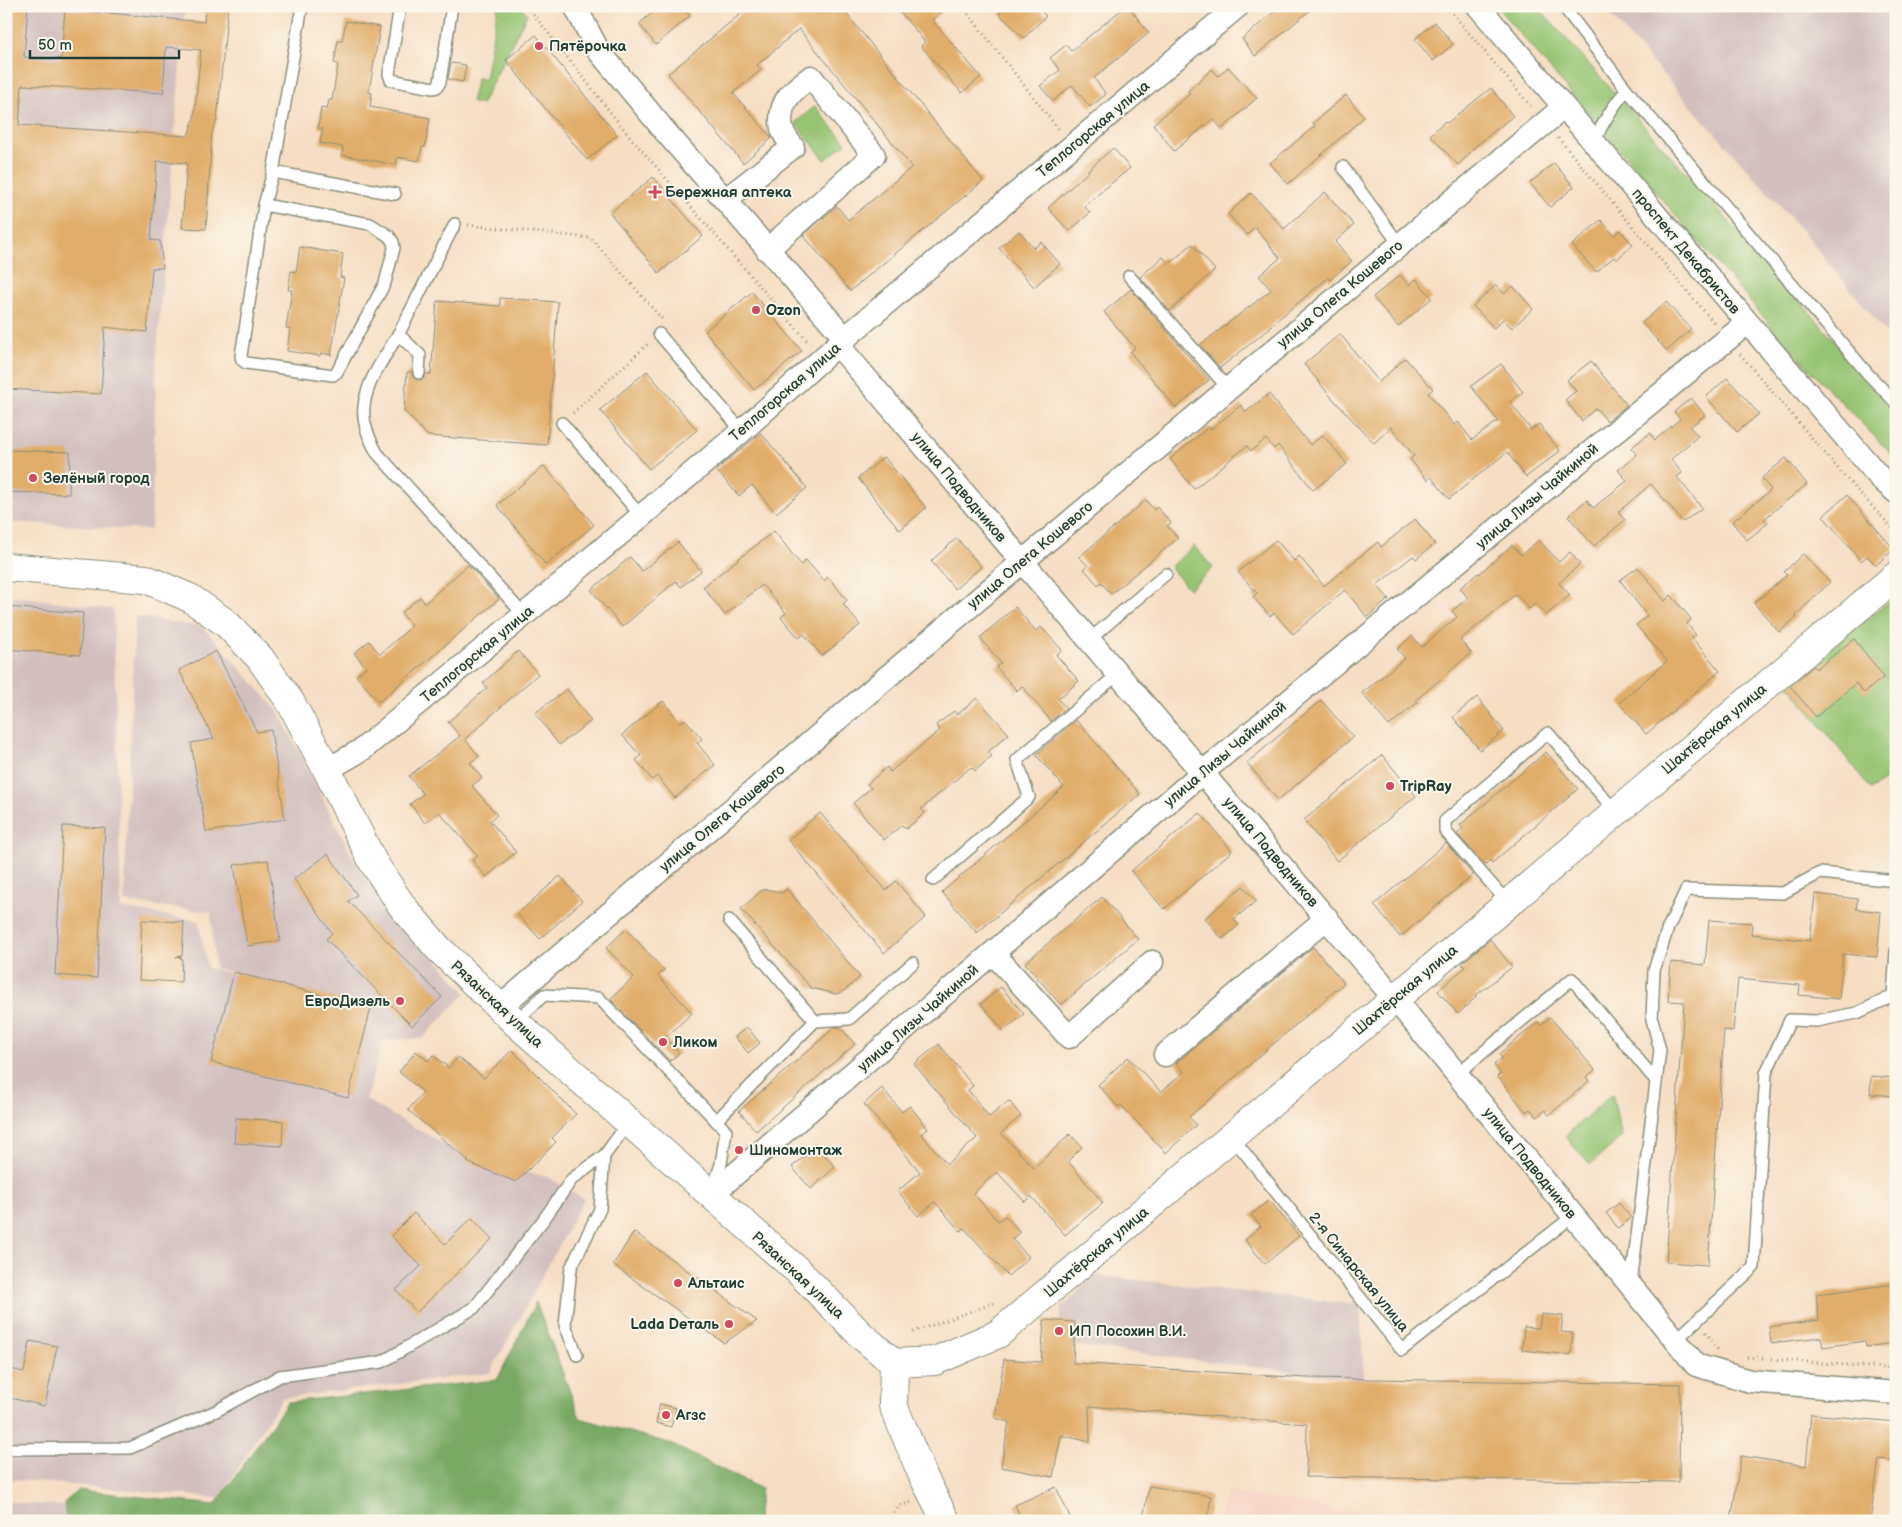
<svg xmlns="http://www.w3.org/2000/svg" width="1902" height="1527" font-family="'Balsamiq Sans',sans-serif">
  <rect width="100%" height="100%" fill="#fbf7ec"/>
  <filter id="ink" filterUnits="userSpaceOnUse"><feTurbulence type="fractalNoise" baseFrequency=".02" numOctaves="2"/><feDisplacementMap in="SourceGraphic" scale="10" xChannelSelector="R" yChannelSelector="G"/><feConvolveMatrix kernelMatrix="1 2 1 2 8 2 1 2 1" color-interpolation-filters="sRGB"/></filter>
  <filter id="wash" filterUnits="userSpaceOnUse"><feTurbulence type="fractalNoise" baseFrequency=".0096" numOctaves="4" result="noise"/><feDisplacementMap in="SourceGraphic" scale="20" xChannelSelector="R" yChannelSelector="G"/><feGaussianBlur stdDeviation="1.12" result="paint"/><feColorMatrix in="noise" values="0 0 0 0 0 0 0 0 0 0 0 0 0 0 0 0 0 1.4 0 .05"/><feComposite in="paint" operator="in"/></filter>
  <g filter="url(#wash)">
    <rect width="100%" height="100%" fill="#f5dec3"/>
    <polygon fill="#f6d2c4" points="1228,1492 1420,1521 1219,1521"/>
    <g fill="#d1bfbe">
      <polygon points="6,6 185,6 157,350 151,530 6,522"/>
      <polygon points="1602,6 1896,6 1896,345 1805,234"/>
      <polygon points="6,595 113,609 121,908 198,921 208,968 289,987 215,968 211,912 124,902 135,616 203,627 278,711 360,871 466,993 423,1038 382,1041 366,1100 461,1154 491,1165 548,1177 584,1199 490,1373 282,1398 219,1498 6,1479"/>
      <polygon points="1094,1275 1360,1305 1364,1380 1059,1344 1061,1309"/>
      <polygon points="6,1502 63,1506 65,1521 6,1521"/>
    </g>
    <g fill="#97c472" stroke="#5b8053">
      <polygon points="498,6 520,6 527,14 481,105 471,102 477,78 485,79"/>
      <polygon points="1496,6 1537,6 1896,409 1896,459 1796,355"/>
      <polygon points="815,106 846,143 825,160 795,123"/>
      <polygon points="1194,546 1213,568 1189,589 1170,567"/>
      <polygon points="1896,596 1896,773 1871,789 1787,683"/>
      <polygon points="1612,1094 1622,1137 1590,1165 1565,1136"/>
    </g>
    <polygon fill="#79aa64" stroke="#4c744c" points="536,1302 580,1418 669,1443 761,1489 757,1521 66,1521 64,1503 78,1490 215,1505 288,1402 497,1380"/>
    <g id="blocks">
      <g fill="#e1ad6b" fill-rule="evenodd">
        <path d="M 6,6 L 28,6 L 24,57 L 61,59 L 65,9 L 204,22 L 205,6 L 228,6 L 217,120 L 212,133 L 206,229 L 182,228 L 187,163 L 157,161 L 151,240 L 160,241 L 163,268 L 152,268 L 147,332 L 105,327 L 101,394 L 6,389 ZM 166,47 L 201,50 L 194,118 L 188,136 L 19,125 L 22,85 L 163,93 Z"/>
        <polygon points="660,6 682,6 690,16 656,45 639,24"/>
        <polygon points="750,6 840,6 983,181 850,291 803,235 837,206 848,220 912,167 799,29 757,65 761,70 733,93 772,138 743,163 668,74"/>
        <polygon points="895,6 949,6 932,20 981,77 962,93 921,46 925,42"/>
        <polygon points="1006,6 1036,6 1046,16 1024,38 999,14"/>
        <polygon points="1126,6 1128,6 1149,33 1094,78 1106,94 1090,107 1072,85 1053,101 1040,86 1060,70 1050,58 1066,45 1071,51"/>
        <polygon points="1281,6 1315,6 1255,56 1242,39"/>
        <polygon points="346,21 380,27 369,92 372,93 370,107 430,118 425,147 422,147 419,161 397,157 396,165 375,161 342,155 343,147 320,143 323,129 318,128 321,108 327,109 329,100 332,100 338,64 334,63 338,41 342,41"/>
        <polygon points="1435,22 1453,44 1433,61 1415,39"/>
        <polygon points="536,35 617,135 587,160 506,60"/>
        <polygon points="451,63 466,65 463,82 448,79"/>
        <polygon points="1228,67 1257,98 1222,129 1213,119 1174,151 1153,124 1190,94 1188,91 1212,69 1218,76"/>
        <polygon points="1491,88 1513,116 1472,149 1473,150 1458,165 1430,135 1445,121 1447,123"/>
        <polygon points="1346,95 1364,117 1288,184 1270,163 1315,126 1313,123"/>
        <polygon points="1113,148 1130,168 1084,206 1090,213 1069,231 1048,208 1089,171 1088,170"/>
        <polygon points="1554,163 1574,187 1550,207 1530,183"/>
        <polygon points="653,177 703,236 659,273 610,213"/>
        <polygon points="1325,192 1354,225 1335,242 1352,261 1330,280 1328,278 1269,327 1270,328 1220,368 1200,345 1271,290 1259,276 1280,258 1255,227 1247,235 1228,214 1251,193 1284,229"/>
        <polygon points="1601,220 1614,235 1620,230 1633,245 1616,260 1614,257 1596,272 1572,245"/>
        <polygon points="1019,231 1034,248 1041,242 1060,264 1034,287 999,248"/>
        <polygon points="1192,244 1215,270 1170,311 1140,277 1163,257 1169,264"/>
        <polygon points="300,247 343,254 340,277 344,278 331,355 321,353 320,356 287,351 290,329 286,328 292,290 288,290 291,271 296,272"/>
        <polygon points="1400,275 1409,285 1416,279 1432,298 1398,327 1373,297"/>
        <polygon points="1496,285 1504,294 1513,286 1533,309 1512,328 1503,319 1494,328 1473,306"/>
        <polygon points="1131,289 1209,380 1176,408 1130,352 1135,348 1104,312"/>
        <polygon points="752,292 802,351 754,390 705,331"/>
        <polygon points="500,298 558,302 547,445 428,436 404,411 407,372 412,372 413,377 418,380 423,379 426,374 431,374 437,301 500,306"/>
        <polygon points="1666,302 1691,329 1667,351 1642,323"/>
        <polygon points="1340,334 1379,382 1405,358 1433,389 1428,393 1454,425 1458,422 1472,440 1498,421 1471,386 1501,364 1523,392 1510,402 1531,430 1539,424 1560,451 1526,477 1507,452 1449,499 1431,477 1427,480 1410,459 1414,456 1391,427 1374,443 1333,399 1304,364"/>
        <polygon points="1591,361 1627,405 1607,421 1596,408 1582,421 1565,400 1576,391 1567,380"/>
        <polygon points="647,371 697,430 649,469 600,410"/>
        <polygon points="1727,378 1759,414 1737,432 1706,397"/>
        <polygon points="1269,394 1310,445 1323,435 1347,464 1313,490 1278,445 1274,449 1266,439 1251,451 1247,446 1194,489 1170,459 1209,427 1211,429 1241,405 1246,412"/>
        <polygon points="1691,398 1705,415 1690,427 1698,436 1671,459 1682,473 1677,477 1702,508 1683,522 1651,484 1618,512 1625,520 1594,546 1568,516 1587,500 1593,508 1627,481 1618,470 1637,455 1631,448 1650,433 1655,440 1680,419 1674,412"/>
        <polygon points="761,433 807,488 776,513 752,485 739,496 716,470"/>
        <polygon points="6,450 70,452 69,494 6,492"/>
        <polygon points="884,457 926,508 900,530 858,478"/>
        <polygon points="1786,458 1807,484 1764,519 1768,523 1747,540 1732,522 1771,490 1762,478"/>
        <polygon points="544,466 594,525 546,565 497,505"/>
        <polygon points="1847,495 1894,549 1876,565 1867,556 1861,561 1823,516"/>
        <polygon points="1146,500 1154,510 1157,507 1171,523 1167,526 1178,538 1111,594 1101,582 1098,585 1084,569 1088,566 1079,557"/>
        <polygon points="1415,519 1435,544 1416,559 1413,556 1377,585 1389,599 1367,617 1345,590 1293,634 1274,613 1270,616 1253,597 1257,593 1238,572 1276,540 1294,561 1299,556 1324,586 1378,542 1381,547"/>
        <polygon points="774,531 801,565 806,560 824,581 828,577 847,600 843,604 860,625 822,656 804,634 799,638 781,617 786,613 762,585 725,615 703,587"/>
        <polygon points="957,538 981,567 955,589 931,561"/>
        <polygon points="1539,540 1559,562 1570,552 1580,564 1559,583 1570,595 1546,615 1536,603 1529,609 1516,594 1460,640 1471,653 1416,700 1418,702 1389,726 1362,693 1405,658 1397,649 1412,636 1422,647 1457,617 1452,611 1468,598 1460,588 1478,573 1479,574 1512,545 1521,555"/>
        <polygon points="678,542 701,571 681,587 676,581 622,627 591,590 630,557 642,571"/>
        <polygon points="1803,554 1830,582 1796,615 1797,617 1779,632 1754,603 1787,575 1784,572"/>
        <polygon points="468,565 499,599 379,702 356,676 366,667 354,653 369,641 380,654 412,626 401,613 420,597 425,603"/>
        <polygon points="1638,567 1665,601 1671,595 1691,619 1687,624 1696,635 1692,638 1720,671 1646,734 1619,703 1667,661 1636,625 1647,616 1620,580"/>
        <polygon points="6,607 83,613 80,655 6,649"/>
        <polygon points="1015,607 1036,631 1041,627 1062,650 1056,655 1079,681 1058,699 1066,708 1051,721 1022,686 1017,691 996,667 1001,663 980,638"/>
        <polygon points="1854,639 1884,677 1864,693 1856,683 1816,717 1790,686 1814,666 1816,669"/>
        <polygon points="216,651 257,732 271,730 285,819 206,832 191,743 214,739 179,670"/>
        <polygon points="518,651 538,674 465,739 479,756 470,763 482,778 472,786 497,815 490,821 516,852 486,877 472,860 478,856 439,812 425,823 410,804 423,794 409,776 460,736 448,722 487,688 483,683"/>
        <polygon points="567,689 591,721 559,745 535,713"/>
        <polygon points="1477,697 1504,731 1480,750 1453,717"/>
        <polygon points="977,698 1009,734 988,752 992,756 975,771 971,767 921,809 925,813 906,829 902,825 884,840 853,803 871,788 867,784 887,767 890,772 940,730 936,725 954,711 957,715"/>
        <polygon points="1321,700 1353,737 1278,800 1247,763"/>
        <polygon points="663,701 681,723 685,719 702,739 697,743 715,765 675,798 657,776 652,780 636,760 641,756 622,735"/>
        <polygon points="1076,720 1140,794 977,933 942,892 1064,787 1036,755"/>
        <polygon points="1546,752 1578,789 1492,863 1490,860 1485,865 1457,834 1463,829 1460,825"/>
        <polygon points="1382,755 1416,796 1337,861 1304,820"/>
        <polygon points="820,813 886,890 896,881 926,917 884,953 788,840"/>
        <polygon points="1200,813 1232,851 1164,909 1131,871"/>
        <polygon points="63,826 105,828 97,978 55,975"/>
        <polygon points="1446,843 1473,875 1400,937 1374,905"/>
        <polygon points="328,854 357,895 348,901 442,997 412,1026 326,939 332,933 294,879"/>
        <polygon points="268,860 280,941 247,946 234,865"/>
        <polygon points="560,876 582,901 540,939 517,914"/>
        <polygon points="1243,886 1256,901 1234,919 1239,925 1222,939 1205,918"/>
        <polygon points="766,889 782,893 787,889 860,977 844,991 836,994 811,988 741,909 761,891"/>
        <polygon points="1815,894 1858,899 1856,909 1881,912 1877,957 1843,954 1839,999 1799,995 1800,985 1738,979 1733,1031 1724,1030 1708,1265 1666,1262 1684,1002 1668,1001 1671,962 1705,965 1709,920 1752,923 1751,934 1810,941"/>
        <polygon points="1102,897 1138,939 1061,1005 1025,963"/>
        <polygon points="142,920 184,922 182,956 176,957 182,958 181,982 139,980"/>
        <polygon points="626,929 664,970 658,976 692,1013 665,1038 679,1053 670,1061 610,999 634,977 606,948"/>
        <polygon points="1490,939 1512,967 1475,996 1476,997 1458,1014 1438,991 1465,967 1462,963"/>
        <polygon points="1313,947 1344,983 1189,1117 1196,1125 1166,1153 1121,1105 1118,1107 1098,1085 1128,1057 1161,1092 1184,1072 1176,1063"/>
        <polygon points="234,972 371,1008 348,1098 211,1062"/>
        <polygon points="1001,987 1024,1014 1004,1031 981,1004"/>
        <polygon points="1550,1017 1595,1070 1586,1077 1589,1081 1549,1115 1545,1110 1537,1117 1530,1109 1526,1112 1497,1076 1501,1074 1494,1065 1502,1058 1499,1054 1538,1022 1541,1025"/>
        <polygon points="747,1027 760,1043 748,1053 735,1037"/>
        <polygon points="835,1027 840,1027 855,1044 756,1131 739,1111"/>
        <polygon points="939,1044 973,1086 968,1090 989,1117 1009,1101 1021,1116 1001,1133 1034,1168 1070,1134 1082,1147 1068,1161 1103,1203 1065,1235 1031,1196 1025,1202 997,1172 973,1193 998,1221 1005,1216 1020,1232 1012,1239 1029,1257 1008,1276 964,1228 960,1231 935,1202 918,1216 898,1191 920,1172 864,1104 882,1088 902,1112 910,1106 928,1129 921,1134 947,1164 977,1138 914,1064"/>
        <polygon points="512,1050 576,1114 552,1138 556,1142 516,1182 467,1162 468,1160 408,1110 423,1092 399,1072 416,1051 428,1061 433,1055 449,1068 458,1057 484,1078"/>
        <polygon points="1871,1076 1896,1078 1896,1096 1870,1094"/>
        <polygon points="236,1118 283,1121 282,1146 234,1143"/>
        <polygon points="817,1146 835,1167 811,1189 792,1167"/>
        <polygon points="1269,1200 1299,1236 1265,1264 1245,1240 1261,1226 1251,1215"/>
        <polygon points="1619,1203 1631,1218 1618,1228 1606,1213"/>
        <polygon points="414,1213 445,1244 472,1218 492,1239 417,1312 396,1290 421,1266 391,1236"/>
        <polygon points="634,1232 757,1321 724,1343 613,1265"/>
        <polygon points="1896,1284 1896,1337 1891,1338 1892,1343 1866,1347 1865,1341 1823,1347 1821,1337 1771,1343 1769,1327 1819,1320 1816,1294"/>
        <polygon points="1541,1314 1563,1316 1561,1332 1573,1333 1571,1355 1522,1350 1524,1327 1539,1328"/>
        <polygon points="1044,1320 1075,1322 1073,1363 1307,1378 1680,1384 1679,1482 1306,1477 1307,1424 1089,1406 1090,1442 1061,1435 1053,1477 1001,1467 1009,1422 995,1418 1004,1359 1041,1362"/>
        <polygon points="30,1341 57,1346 45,1406 6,1397 6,1368 24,1372"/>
        <polygon points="660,1404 676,1408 671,1427 656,1423"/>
        <polygon points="1811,1414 1896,1422 1896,1461 1879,1459 1870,1521 1731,1521 1741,1456 1806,1466"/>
        <polygon points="1149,1486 1211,1496 1207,1521 1158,1521 1143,1518"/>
        <polygon points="1056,1487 1072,1521 1022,1521 1015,1505"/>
      </g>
    </g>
  </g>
  <g filter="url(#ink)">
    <use href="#blocks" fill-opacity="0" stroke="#8a8e7c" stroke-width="1"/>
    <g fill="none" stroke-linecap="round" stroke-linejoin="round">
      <g stroke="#8a8e7c" stroke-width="14">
        <g id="service">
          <polyline points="302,6 273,172 395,194"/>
          <polyline points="400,6 389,74 391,80 433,88 437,87 440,82 452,6"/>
          <polyline points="1563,6 1627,90 1868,374 1896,403"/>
          <path d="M 1594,142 C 1603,123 1612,106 1627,90"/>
          <polyline points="1343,167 1399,244"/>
          <polyline points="264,205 370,224 389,236 393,242 394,248 385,283 337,372 333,375 246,363 242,360 241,356 264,205 273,172"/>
          <path d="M 455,224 C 436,260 418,297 399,333 C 386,356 367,379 364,406 C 362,423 369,438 377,453 L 524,615"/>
          <polyline points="1129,276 1228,388"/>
          <polyline points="398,334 420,355 419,373"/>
          <polyline points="659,334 742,431"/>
          <polyline points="562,423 641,516"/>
          <polyline points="1089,640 1166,574"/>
          <polyline points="933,880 1029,797 1017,760 1118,674"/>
          <polyline points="1508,903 1445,831 1445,821 1548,733 1616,812"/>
          <polyline points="729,920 815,1021"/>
          <polyline points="515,1022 544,995 599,998 726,1131 721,1164 713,1189"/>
          <polyline points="1457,1074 1572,979 1656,1081"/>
          <polyline points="716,1121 815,1021 849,1019 913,963"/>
          <polyline points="1232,1137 1402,1350 1573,1216"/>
          <polyline points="1631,1284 1660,1050 1652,1019 1654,970 1668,928 1686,890 1783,893 1820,873 1896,881"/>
          <polyline points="1676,1340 1754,1267 1766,1073 1790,1020 1816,1021 1857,1013 1893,996 1896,952"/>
          <polyline points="577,1355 565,1325 571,1268 600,1209 604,1156"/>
          <polyline points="6,1449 130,1448 216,1411 280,1376 382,1362 474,1308 544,1219 572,1179 604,1156 629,1122"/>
        </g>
      </g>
      <g stroke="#8a8e7c" stroke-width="25">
        <g id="minor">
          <polyline points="575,6 598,50 664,130 845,338"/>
          <polyline points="1478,6 1881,479 1896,492"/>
          <path d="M 725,200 L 793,147 C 789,142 784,135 782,129 C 777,103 792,90 811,77 L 874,155 L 767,250"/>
          <polyline points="838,345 1395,999 1696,1365 1750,1381 1896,1393"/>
          <polyline points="327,770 363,749 524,615 742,431 845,338 1238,6"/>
          <polyline points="993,953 1069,1037 1152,962"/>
          <polyline points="500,1007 1022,562 1564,107"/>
          <polyline points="1165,1055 1327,918"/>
          <polyline points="711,1195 1203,772 1747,323"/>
        </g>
      </g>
      <g stroke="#8a8e7c" stroke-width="30">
        <polyline id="tertiary" points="894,1363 893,1405 922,1474 946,1521"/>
      </g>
      <g stroke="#8a8e7c" stroke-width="30">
        <polyline id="secondary" points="6,567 146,579 190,598 226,623 260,658 291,703 327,770 373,862 402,906 438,948 515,1022 797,1270 862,1336 894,1363 935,1361 998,1334 1896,576"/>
      </g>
      <g stroke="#8a8e7c" stroke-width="3" stroke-dasharray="1 4" stroke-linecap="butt">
        <polyline points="527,6 626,132 809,343"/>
        <polyline points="962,6 1059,130"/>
        <polyline points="1446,6 1533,109"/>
        <polyline points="1558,138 1715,324"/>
        <polyline points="468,225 591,238 662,319"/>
        <polyline points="1740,354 1845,477 1896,532"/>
        <polyline points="573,413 648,344"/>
        <polyline points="913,1332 997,1302"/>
        <polyline points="1706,1332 1718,1350"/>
        <polyline points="1747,1357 1896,1369"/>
        <polyline points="888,1521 899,1506 912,1502"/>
      </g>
      <use href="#service" stroke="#fff" stroke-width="11"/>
      <use href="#minor" stroke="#fff" stroke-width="22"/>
      <use href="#tertiary" stroke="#fff" stroke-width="28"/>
      <use href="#secondary" stroke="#fff" stroke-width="28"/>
    </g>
  </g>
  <g fill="#d1495b" stroke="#fbf7ec" stroke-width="2">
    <circle cx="539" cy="46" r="5"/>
    <path d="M652.5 184.5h5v5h5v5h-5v5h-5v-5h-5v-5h5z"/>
    <circle cx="756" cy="310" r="5"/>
    <circle cx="33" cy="478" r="5"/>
    <circle cx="1390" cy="786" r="5"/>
    <circle cx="400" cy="1001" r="5"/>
    <circle cx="663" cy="1042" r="5"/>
    <circle cx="739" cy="1150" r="5"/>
    <circle cx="678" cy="1283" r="5"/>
    <circle cx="729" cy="1324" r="5"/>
    <circle cx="1059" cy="1331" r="5"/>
    <circle cx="666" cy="1415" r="5"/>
  </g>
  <g text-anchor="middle" stroke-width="4" stroke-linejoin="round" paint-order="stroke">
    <g font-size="15" font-weight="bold" fill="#1f3d34" stroke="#fbf7ec" text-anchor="start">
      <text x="549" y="51">Пятёрочка</text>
      <text x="665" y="197">Бережная аптека</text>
      <text x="766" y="315">Ozon</text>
      <text x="43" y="483">Зелёный город</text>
      <text x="1400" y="791">TripRay</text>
      <text x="390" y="1006" text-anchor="end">ЕвроДизель</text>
      <text x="673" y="1047">Ликом</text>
      <text x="749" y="1155">Шиномонтаж</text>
      <text x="688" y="1288">Альтаис</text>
      <text x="719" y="1329" text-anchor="end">Lada Dеталь</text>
      <text x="1069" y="1336">ИП Посохин В.И.</text>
      <text x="676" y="1420">Агзс</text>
    </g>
    <g font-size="15" fill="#1f3d34" stroke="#fbf7ec">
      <text transform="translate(1093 129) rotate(-40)" y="5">Теплогорская улица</text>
      <text transform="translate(1686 251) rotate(50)" y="5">проспект Декабристов</text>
      <text transform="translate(1340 294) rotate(-40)" y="5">улица Олега Кошевого</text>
      <text transform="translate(785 392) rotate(-41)" y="5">Теплогорская улица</text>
      <text transform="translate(959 487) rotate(50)" y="5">улица Подводников</text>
      <text transform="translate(1537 496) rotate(-40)" y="5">улица Лизы Чайкиной</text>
      <text transform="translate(1030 555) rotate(-40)" y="5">улица Олега Кошевого</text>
      <text transform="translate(477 654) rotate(-40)" y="5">Теплогорская улица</text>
      <text transform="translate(1714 729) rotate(-40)" y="5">Шахтёрская улица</text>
      <text transform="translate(1225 754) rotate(-40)" y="5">улица Лизы Чайкиной</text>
      <text transform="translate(722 818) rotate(-40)" y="5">улица Олега Кошевого</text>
      <text transform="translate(1271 852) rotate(50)" y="5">улица Подводников</text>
      <text transform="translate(1405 990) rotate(-40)" y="5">Шахтёрская улица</text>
      <text transform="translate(497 1004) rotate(43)" y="5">Рязанская улица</text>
      <text transform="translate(918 1018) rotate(-41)" y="5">улица Лизы Чайкиной</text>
      <text transform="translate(1530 1163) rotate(51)" y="5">улица Подводников</text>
      <text transform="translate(1096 1252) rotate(-40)" y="5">Шахтёрская улица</text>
      <text transform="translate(1359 1272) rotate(51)" y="5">2-я Синарская улица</text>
      <text transform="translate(798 1275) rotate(43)" y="5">Рязанская улица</text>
    </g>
  </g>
  <rect width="1902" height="1527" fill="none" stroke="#fbf7ec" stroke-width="25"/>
  <path d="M30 50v8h149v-8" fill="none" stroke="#1f3d34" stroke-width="2.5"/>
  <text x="38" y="50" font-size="15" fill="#1f3d34" stroke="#fbf7ec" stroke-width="4" paint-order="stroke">50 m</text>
</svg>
